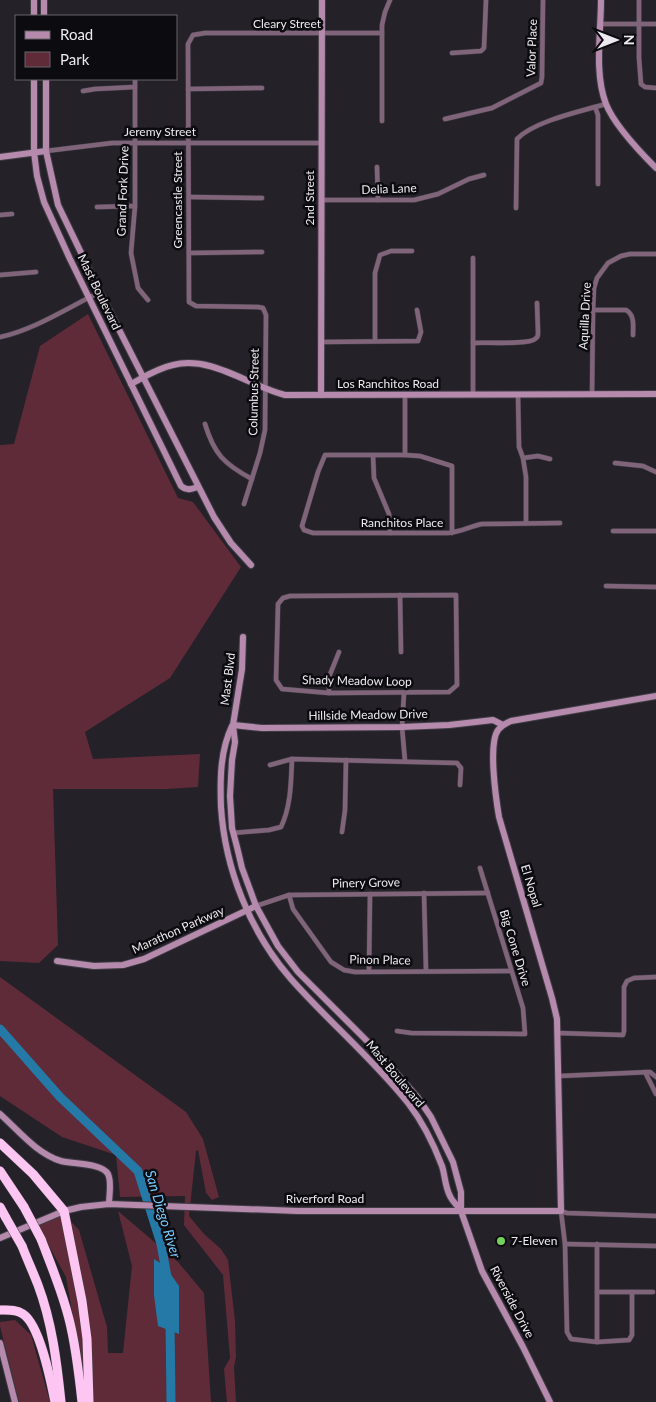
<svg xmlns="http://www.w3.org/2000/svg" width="656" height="1402" font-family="Lato,sans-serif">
  <rect width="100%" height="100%" fill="#242129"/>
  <g fill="#5f2b38">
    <polygon points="88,314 178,498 193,502 241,567 170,678 85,732 93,759 200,754 198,787 167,789 53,789 58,945 39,963 0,961 0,445 14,444 40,346"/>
    <polygon points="0,977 186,1112 203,1139 219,1197 212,1200 206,1193 198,1150 196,1151 189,1216 204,1234 221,1249 228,1260 235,1321 236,1357 234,1367 236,1402 227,1402 224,1369 230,1358 223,1275 184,1225 185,1196 120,1197 116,1155 62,1137 0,1096"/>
    <polygon points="118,1211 178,1262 204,1293 211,1402 88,1402 66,1277 38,1226 64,1214 79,1230 107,1327 108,1353 123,1353 132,1266"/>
    <polygon points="15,1320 31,1335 50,1402 19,1402 0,1326 0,1322"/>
  </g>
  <polygon fill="#2479a6" points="154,1259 165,1266 179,1286 179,1334 158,1326 154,1295"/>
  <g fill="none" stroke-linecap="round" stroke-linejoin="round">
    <g stroke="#2479a6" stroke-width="9">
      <polyline points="0,1029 60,1097 138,1171 161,1244 167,1277"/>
      <polyline points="170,1320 171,1402"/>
    </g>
    <g stroke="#403d45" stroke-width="5.5">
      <g id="street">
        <polyline points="639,0 639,58 641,84 645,87 656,88"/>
        <polyline points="601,24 656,24"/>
        <polyline points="452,53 481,51 484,48 486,0"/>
        <polyline points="135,79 135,206 131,253 138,288 148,300"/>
        <polyline points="188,89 262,88"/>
        <polyline points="83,91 95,89 135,87"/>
        <polyline points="445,119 492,108 541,83 542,77 543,0"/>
        <polyline points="382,121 382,25 385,12 390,0"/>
        <polyline points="46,151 112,143 321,143"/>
        <polyline points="377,167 378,200"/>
        <polyline points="598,184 598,115 595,107 606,104"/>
        <polyline points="189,197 262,198"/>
        <polyline points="321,200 414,200 438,194 469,179 484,175"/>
        <polyline points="97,207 135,206"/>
        <path d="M 516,208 L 517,139 C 532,123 573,113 595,107"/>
        <polyline points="0,215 12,214"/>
        <polyline points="189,253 262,252"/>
        <polyline points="473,258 473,395"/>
        <polyline points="0,275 36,272"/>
        <path d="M 593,310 L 626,310 C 635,315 633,326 633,335"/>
        <path d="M 0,337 C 34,330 69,307 100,292"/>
        <polyline points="375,341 375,273 380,255 391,251 412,251"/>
        <polyline points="321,342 418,341 421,332 417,310"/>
        <path d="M 473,343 C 484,342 528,345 535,339 C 538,337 538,336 538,332 L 537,303"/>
        <polyline points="518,395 519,447 523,458 526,477 526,523"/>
        <polyline points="592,395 593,310 594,288 597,278 608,263 621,256 630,254 656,254"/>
        <polyline points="405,396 405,455"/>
        <path d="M 205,424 C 214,454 224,464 252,479"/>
        <polyline points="373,455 374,478 389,514 390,533"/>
        <polyline points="523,458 538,456 550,459"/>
        <polyline points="615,463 643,466 656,472"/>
        <polyline points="244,504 260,453 265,430 266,315 263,308 258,307 196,306 189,302 188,44 193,35 205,33 382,33"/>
        <polyline points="613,531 656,531"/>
        <path d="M 452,533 L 452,466 L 420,456 L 405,455 L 325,455 L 318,472 L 302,526 L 304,530 L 313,533 L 448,533 C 460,532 471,526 482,524 L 560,523"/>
        <polyline points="606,586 656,587"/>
        <polyline points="400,595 401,652"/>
        <polygon points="456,595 457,685 449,692 329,693 282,689 276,680 278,604 283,598 290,596"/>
        <polyline points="329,693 329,677 339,652"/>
        <polyline points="404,693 402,727 405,761"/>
        <polyline points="270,765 292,759 457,763 461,768 460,785"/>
        <polyline points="342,832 345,810 346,760"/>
        <path d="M 233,833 L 269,830 L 281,827 C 291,806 291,782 292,759"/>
        <polyline points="424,893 426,971"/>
        <polyline points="289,895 293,909 331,962 344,970 355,972 511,971"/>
        <polyline points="256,906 289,895 488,893"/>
        <polyline points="369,971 370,894"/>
        <polyline points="397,1031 411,1033 525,1034 523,1008 480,868"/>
        <polyline points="557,1033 623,1035 624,1031 624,987 627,981 634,978 656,977"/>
        <polyline points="645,1072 656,1094"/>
        <polyline points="559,1076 650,1072 656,1077"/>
        <polyline points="565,1244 656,1246"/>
        <polyline points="597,1244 597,1342"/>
        <polyline points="597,1292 653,1292"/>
        <polyline points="632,1292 632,1335 629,1340 597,1342 571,1339 567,1332 565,1244 561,1211 567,1213 656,1216"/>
      </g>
    </g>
    <g stroke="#403d45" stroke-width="8">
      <g id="secondary">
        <path d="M 601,0 C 601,33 594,73 606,104 C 614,124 641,153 656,168"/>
        <polyline points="34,16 34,0"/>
        <polyline points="44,16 44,0"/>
        <path d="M 34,79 L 34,152 L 37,176 L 44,202 L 70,259 L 181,486 C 187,491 192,489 198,487"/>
        <polyline points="46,79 46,151 58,205 100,292 214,517 231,543 251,565"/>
        <polyline points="0,157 46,151"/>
        <path d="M 131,384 C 144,377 158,368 173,365 C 211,355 249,386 285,395 L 656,394"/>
        <polyline points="321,395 322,0"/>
        <polyline points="243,637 242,669 233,725 235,742 232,760 230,796 232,828 237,847 242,868 256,906 278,946 298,972 376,1050 418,1098 431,1117 453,1162 461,1192 461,1211 482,1271 523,1347 550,1402"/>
        <polyline points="233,725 262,728 402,727 449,725 493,720 503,725"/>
        <path d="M 232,726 C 220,751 220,780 221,807 C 225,869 250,932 291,979 C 329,1022 372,1058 408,1103 C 422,1121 434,1145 442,1166 C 445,1175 445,1187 450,1196 C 452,1201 458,1206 461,1211"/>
        <polyline points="57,961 94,966 123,965 144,959 256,906"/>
        <path d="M 0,1114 C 18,1130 37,1154 61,1161 C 73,1164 102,1163 108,1174 C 112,1182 109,1196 109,1204"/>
        <path d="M 0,1238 L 64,1211 L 81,1207 L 109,1204 L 298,1211 L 561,1211 L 557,1019 L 552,998 L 499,817 C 496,799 488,744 498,730 C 502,725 506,723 511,721 L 656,696"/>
        <polyline points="0,1343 15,1402"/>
      </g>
    </g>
    <g stroke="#403d45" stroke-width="10">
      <g id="highway">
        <polyline points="0,1143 33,1174 64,1211 82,1301 87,1339 89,1402"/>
        <polyline points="0,1171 24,1207"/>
        <polyline points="0,1207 6,1218"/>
        <path d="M 41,1239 C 51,1265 62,1291 69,1319 C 76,1346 79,1374 82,1402"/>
        <path d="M 22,1246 C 27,1259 33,1272 38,1285 C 52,1322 57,1363 61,1402"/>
        <path d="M 0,1310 C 8,1310 16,1309 23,1314 C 40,1325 51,1382 55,1402"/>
      </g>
    </g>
    <use href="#street" stroke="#80647a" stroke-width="4.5"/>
    <use href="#secondary" stroke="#b58aad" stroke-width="6"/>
    <use href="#highway" stroke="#fdc6f2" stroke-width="9"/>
    <g stroke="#403d45" stroke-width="10" stroke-linecap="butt">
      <g id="highway-bridge">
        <polyline points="24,1207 41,1239"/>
        <polyline points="6,1218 22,1246"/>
      </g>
    </g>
    <use href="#highway-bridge" stroke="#fdc6f2" stroke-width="9"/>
  </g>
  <circle fill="#74d25c" stroke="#0c0b0f" stroke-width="2" cx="501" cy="1241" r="5"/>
  <g text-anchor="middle" stroke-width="5" stroke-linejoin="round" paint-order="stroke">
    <g font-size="12" fill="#eceaf0" stroke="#0c0b0f">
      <text x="287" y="28">Cleary Street</text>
      <text transform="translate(532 48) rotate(-88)" y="4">Valor Place</text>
      <text x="160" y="136">Jeremy Street</text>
      <text transform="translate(389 189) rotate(-2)" y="4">Delia Lane</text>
      <text transform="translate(123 191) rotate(-88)" y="4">Grand Fork Drive</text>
      <text transform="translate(310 198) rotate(-90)" y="4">2nd Street</text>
      <text transform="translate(178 200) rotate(-90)" y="4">Greencastle Street</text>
      <text transform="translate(99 292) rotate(64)" y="4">Mast Boulevard</text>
      <text transform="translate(585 316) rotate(-87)" y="4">Aquilla Drive</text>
      <text x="388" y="388">Los Ranchitos Road</text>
      <text transform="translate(254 392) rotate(-89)" y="4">Columbus Street</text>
      <text x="402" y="527">Ranchitos Place</text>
      <text transform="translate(228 679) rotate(-83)" y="4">Mast Blvd</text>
      <text transform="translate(357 681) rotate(1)" y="4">Shady Meadow Loop</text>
      <text transform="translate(368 715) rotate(-1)" y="4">Hillside Meadow Drive</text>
      <text transform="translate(366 883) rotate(-1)" y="4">Pinery Grove</text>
      <text transform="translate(531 886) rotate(73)" y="4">El Nopal</text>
      <text transform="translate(178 930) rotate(-24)" y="4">Marathon Parkway</text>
      <text transform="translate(515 948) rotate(73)" y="4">Big Cone Drive</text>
      <text transform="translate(380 960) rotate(1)" y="4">Pinon Place</text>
      <text transform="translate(395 1074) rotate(50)" y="4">Mast Boulevard</text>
      <text x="325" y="1203">Riverford Road</text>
      <text transform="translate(512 1302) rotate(62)" y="4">Riverside Drive</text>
    </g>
    <g font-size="12" fill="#eceaf0" stroke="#0c0b0f" text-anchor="start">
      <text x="511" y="1245">7-Eleven</text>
    </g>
    <g font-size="14" font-style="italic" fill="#78cbfd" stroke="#0c0b0f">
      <text transform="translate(163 1214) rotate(73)" y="5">San Diego River</text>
    </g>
  </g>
  <rect x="15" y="15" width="162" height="65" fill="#0c0b0f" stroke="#666469"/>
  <rect x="25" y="31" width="25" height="8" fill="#b58aad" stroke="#666469"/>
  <text x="60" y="40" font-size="15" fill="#eceaf0">Road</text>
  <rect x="25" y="52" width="25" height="15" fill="#5f2b38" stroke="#666469"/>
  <text x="60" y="65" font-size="15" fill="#eceaf0">Park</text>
  <g transform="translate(616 40) rotate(90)" stroke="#0c0b0f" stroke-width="4" paint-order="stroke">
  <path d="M0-4L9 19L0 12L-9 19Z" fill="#eceaf0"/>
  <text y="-8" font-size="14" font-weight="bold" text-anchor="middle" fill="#eceaf0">N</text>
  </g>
</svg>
